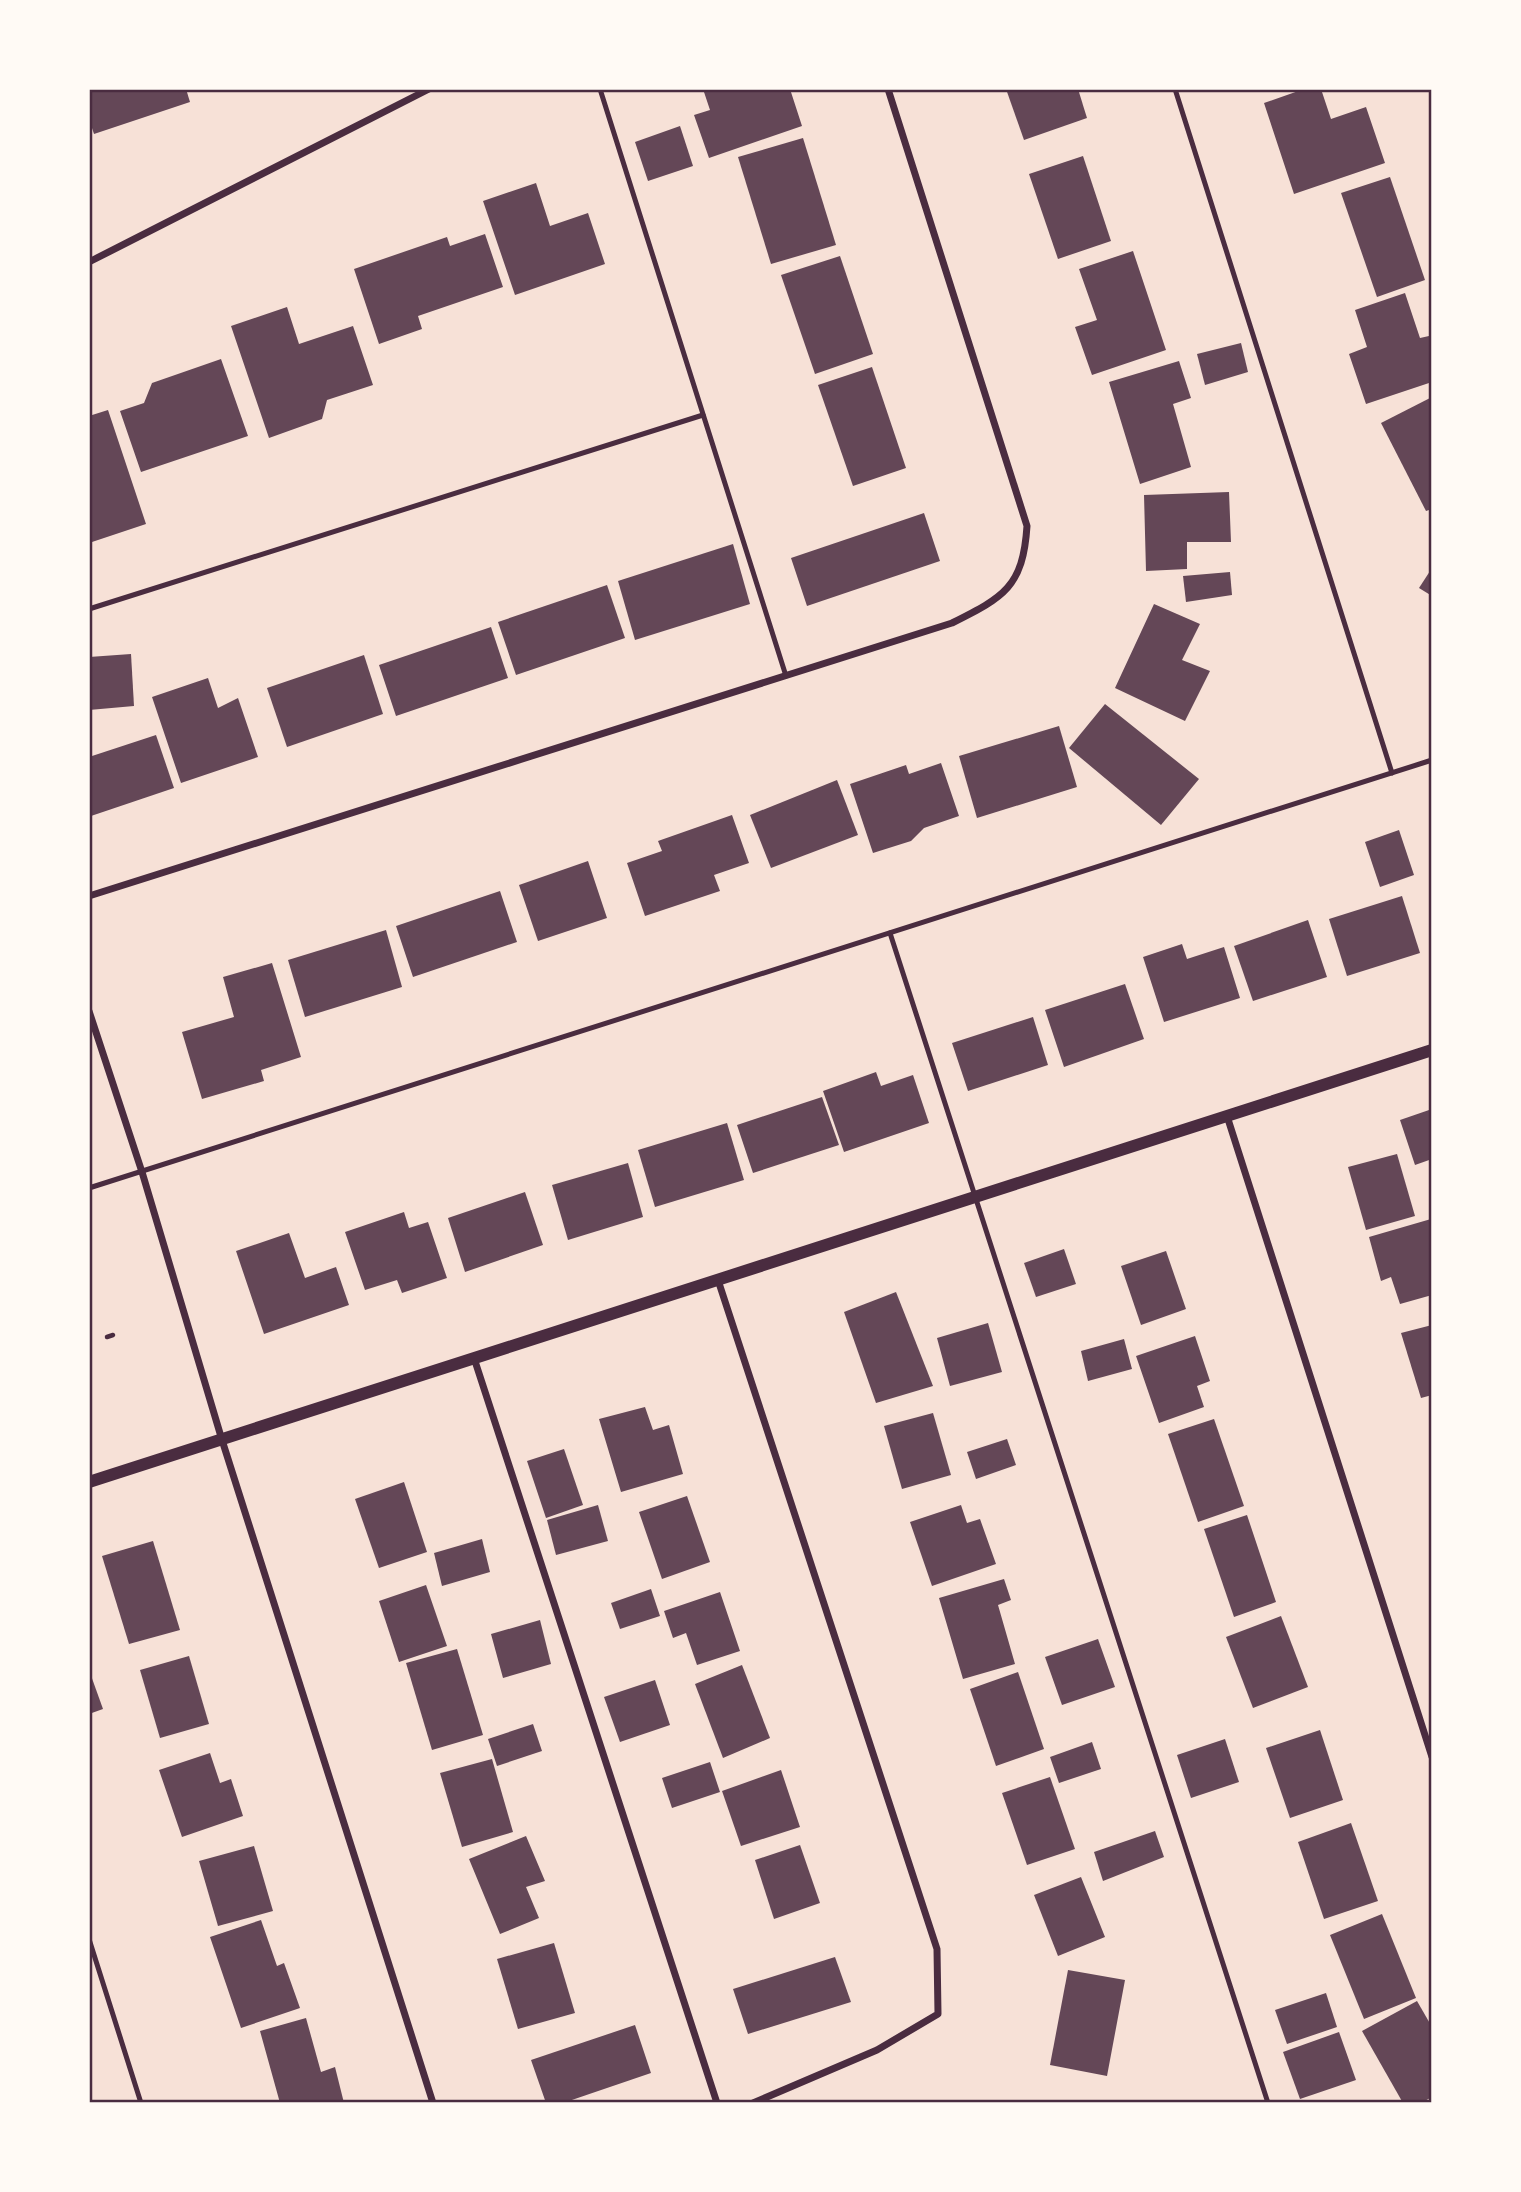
<svg xmlns="http://www.w3.org/2000/svg" width="1521" height="2192" font-family="'Nunito Sans',sans-serif">
  <rect width="100%" height="100%" fill="#f7e1d7"/>
  <g fill="#644757">
    <polygon points="89,89 186,89 190,102 94,134 89,119"/>
    <polygon points="703,89 790,89 802,126 709,158 694,115 710,110"/>
    <polygon points="1006,89 1078,89 1087,118 1024,140"/>
    <polygon points="1304,89 1321,89 1331,119 1366,107 1385,163 1294,194 1264,103"/>
    <polygon points="680,126 693,166 648,181 635,142"/>
    <polygon points="803,138 836,245 771,264 738,157"/>
    <polygon points="1083,156 1111,241 1058,259 1029,174"/>
    <polygon points="1390,177 1425,280 1377,297 1341,193"/>
    <polygon points="536,183 550,226 588,213 605,264 515,295 483,201"/>
    <polygon points="485,234 503,287 418,316 422,329 379,344 354,269 447,237 450,246"/>
    <polygon points="1133,251 1166,350 1092,375 1075,327 1097,320 1079,269"/>
    <polygon points="840,256 873,354 815,374 781,275"/>
    <polygon points="1405,293 1420,338 1429,336 1432,345 1432,382 1366,404 1349,354 1367,347 1355,310"/>
    <polygon points="287,307 299,344 353,326 373,385 327,400 322,419 269,438 231,326"/>
    <polygon points="1241,343 1248,372 1205,385 1197,354"/>
    <polygon points="221,359 248,436 141,472 120,411 144,403 152,383"/>
    <polygon points="1179,361 1191,398 1173,404 1191,467 1140,484 1109,382"/>
    <polygon points="872,367 906,468 853,486 818,385"/>
    <polygon points="1432,397 1432,509 1426,511 1381,423"/>
    <polygon points="108,410 146,524 89,543 89,416"/>
    <polygon points="1229,492 1231,542 1187,542 1187,569 1146,571 1144,495"/>
    <polygon points="924,513 940,561 807,606 791,558"/>
    <polygon points="733,544 750,604 635,640 618,581"/>
    <polygon points="1432,568 1432,596 1419,588"/>
    <polygon points="1230,572 1232,595 1186,602 1183,576"/>
    <polygon points="607,585 625,638 516,675 498,622"/>
    <polygon points="1154,604 1200,624 1182,660 1210,671 1185,721 1115,688"/>
    <polygon points="491,627 508,678 396,716 379,665"/>
    <polygon points="131,654 134,706 89,710 89,657"/>
    <polygon points="364,655 383,714 287,747 267,688"/>
    <polygon points="208,678 218,708 238,698 258,757 181,783 152,697"/>
    <polygon points="1105,704 1199,779 1161,825 1069,748"/>
    <polygon points="1059,726 1077,787 977,818 959,756"/>
    <polygon points="156,735 174,788 91,816 89,757"/>
    <polygon points="941,763 959,816 924,828 911,841 873,853 850,784 906,765 909,774"/>
    <polygon points="837,780 858,835 771,868 750,815"/>
    <polygon points="732,815 749,863 714,875 720,891 645,916 627,863 662,851 658,841"/>
    <polygon points="1399,830 1414,875 1380,887 1365,842"/>
    <polygon points="588,861 607,918 538,941 519,885"/>
    <polygon points="500,891 517,942 413,977 396,926"/>
    <polygon points="1402,896 1420,953 1347,976 1329,919"/>
    <polygon points="1308,920 1327,977 1253,1001 1234,946"/>
    <polygon points="386,930 402,987 305,1017 288,960"/>
    <polygon points="1182,944 1187,959 1224,947 1240,998 1164,1022 1143,957"/>
    <polygon points="272,963 301,1057 261,1070 264,1081 202,1099 182,1032 234,1017 223,977"/>
    <polygon points="1125,984 1144,1039 1064,1067 1045,1010"/>
    <polygon points="1033,1017 1048,1065 968,1091 952,1043"/>
    <polygon points="876,1072 881,1086 913,1075 929,1123 844,1152 823,1091"/>
    <polygon points="822,1097 839,1145 753,1173 737,1125"/>
    <polygon points="1432,1109 1432,1159 1415,1165 1400,1120"/>
    <polygon points="727,1123 744,1180 655,1207 638,1150"/>
    <polygon points="1397,1154 1415,1216 1366,1230 1348,1167"/>
    <polygon points="628,1163 643,1217 568,1240 552,1185"/>
    <polygon points="525,1192 543,1245 465,1272 448,1218"/>
    <polygon points="404,1212 409,1228 428,1222 447,1278 402,1293 397,1280 365,1290 345,1232"/>
    <polygon points="1431,1219 1432,1295 1400,1304 1391,1277 1381,1281 1369,1237"/>
    <polygon points="289,1233 305,1278 336,1267 349,1305 264,1334 236,1251"/>
    <polygon points="1064,1249 1076,1284 1036,1297 1024,1263"/>
    <polygon points="1166,1251 1186,1309 1141,1325 1121,1266"/>
    <polygon points="896,1292 933,1386 876,1403 844,1312"/>
    <polygon points="988,1323 1002,1372 950,1386 937,1338"/>
    <polygon points="1432,1325 1432,1395 1421,1398 1401,1333"/>
    <polygon points="1195,1336 1210,1381 1197,1386 1204,1407 1159,1423 1136,1356"/>
    <polygon points="1124,1339 1132,1369 1088,1381 1081,1351"/>
    <polygon points="645,1407 653,1430 669,1425 683,1474 621,1492 599,1419"/>
    <polygon points="933,1413 951,1475 902,1489 884,1426"/>
    <polygon points="1214,1419 1244,1506 1198,1522 1168,1434"/>
    <polygon points="1007,1439 1016,1465 976,1479 967,1452"/>
    <polygon points="564,1449 583,1505 546,1518 527,1461"/>
    <polygon points="404,1482 427,1552 379,1568 355,1499"/>
    <polygon points="687,1496 710,1562 662,1579 639,1512"/>
    <polygon points="598,1505 608,1541 556,1555 547,1520"/>
    <polygon points="961,1505 967,1523 980,1519 996,1564 932,1586 910,1522"/>
    <polygon points="1247,1515 1276,1602 1234,1617 1204,1529"/>
    <polygon points="482,1539 490,1572 442,1586 434,1553"/>
    <polygon points="153,1541 180,1630 129,1644 102,1556"/>
    <polygon points="1004,1579 1011,1600 998,1605 1015,1664 963,1679 939,1598"/>
    <polygon points="426,1585 447,1646 399,1662 379,1601"/>
    <polygon points="651,1589 660,1616 620,1629 611,1603"/>
    <polygon points="720,1592 740,1651 697,1665 686,1633 673,1638 664,1611"/>
    <polygon points="1281,1616 1308,1687 1253,1708 1226,1637"/>
    <polygon points="540,1620 551,1664 503,1678 491,1634"/>
    <polygon points="1098,1639 1115,1687 1062,1705 1045,1657"/>
    <polygon points="457,1649 483,1735 432,1750 406,1663"/>
    <polygon points="189,1656 209,1724 160,1738 140,1670"/>
    <polygon points="742,1665 770,1738 723,1758 695,1684"/>
    <polygon points="89,1670 103,1709 89,1714"/>
    <polygon points="1018,1672 1044,1749 996,1766 970,1689"/>
    <polygon points="655,1680 670,1725 620,1742 604,1697"/>
    <polygon points="533,1724 542,1751 497,1766 488,1739"/>
    <polygon points="1320,1730 1343,1800 1290,1818 1266,1748"/>
    <polygon points="1225,1739 1239,1782 1191,1798 1177,1755"/>
    <polygon points="1092,1742 1101,1769 1059,1783 1050,1757"/>
    <polygon points="210,1753 220,1783 231,1779 243,1816 182,1837 159,1770"/>
    <polygon points="492,1759 513,1832 462,1847 440,1773"/>
    <polygon points="710,1762 720,1792 672,1808 662,1778"/>
    <polygon points="781,1770 800,1827 741,1846 722,1791"/>
    <polygon points="1050,1777 1075,1849 1027,1865 1002,1793"/>
    <polygon points="1351,1823 1378,1901 1324,1919 1298,1842"/>
    <polygon points="1155,1831 1164,1857 1103,1881 1094,1852"/>
    <polygon points="526,1836 545,1881 526,1887 539,1918 500,1934 469,1859"/>
    <polygon points="800,1845 820,1903 774,1919 755,1860"/>
    <polygon points="254,1846 273,1911 218,1926 199,1861"/>
    <polygon points="1081,1877 1105,1937 1058,1956 1034,1895"/>
    <polygon points="1382,1914 1416,1998 1364,2019 1330,1935"/>
    <polygon points="261,1920 277,1966 284,1963 300,2008 241,2028 210,1937"/>
    <polygon points="554,1943 575,2013 518,2029 497,1959"/>
    <polygon points="835,1957 851,2002 748,2034 733,1989"/>
    <polygon points="1068,1970 1125,1980 1107,2076 1050,2065"/>
    <polygon points="1326,1993 1337,2027 1287,2044 1275,2010"/>
    <polygon points="1417,2001 1432,2027 1432,2097 1421,2103 1403,2103 1362,2031"/>
    <polygon points="306,2018 321,2072 335,2067 344,2103 280,2103 260,2031"/>
    <polygon points="635,2025 651,2073 563,2103 546,2103 531,2060"/>
    <polygon points="1339,2032 1356,2080 1300,2099 1283,2052"/>
  </g>
  <g fill="none" stroke-linecap="round" stroke-linejoin="round">
    <polyline stroke="#4a2c40" stroke-width="4.5" points="107,1337 113,1335"/>
    <g stroke="#4a2c40" stroke-width="5">
      <polyline points="600,89 786,676"/>
      <polyline points="1175,89 1392,773"/>
      <polyline points="89,609 703,415"/>
      <polyline points="890,933 1268,2103"/>
      <polyline points="89,1188 1432,760"/>
      <polyline points="89,1939 141,2103"/>
    </g>
    <g stroke="#4a2c40" stroke-width="7">
      <polyline points="89,262 429,89"/>
      <path d="M 89,896 L 952,623 C 1004,597 1023,587 1027,526 L 888,89"/>
      <polyline points="89,1011 142,1172 222,1440 433,2103"/>
      <polyline points="1227,1116 1432,1757"/>
      <polyline points="718,1280 937,1949 938,2014 877,2050 753,2103"/>
      <polyline points="474,1358 717,2103"/>
    </g>
    <polyline stroke="#4a2c40" stroke-width="12" points="89,1482 1432,1050"/>
  </g>
  <rect width="1521" height="2192" fill="none" stroke="#fffaf5" stroke-width="182"/>
  <rect x="91" y="91" width="1339" height="2010" fill="none" stroke="#4a2c40" stroke-width="2.5"/>
</svg>
